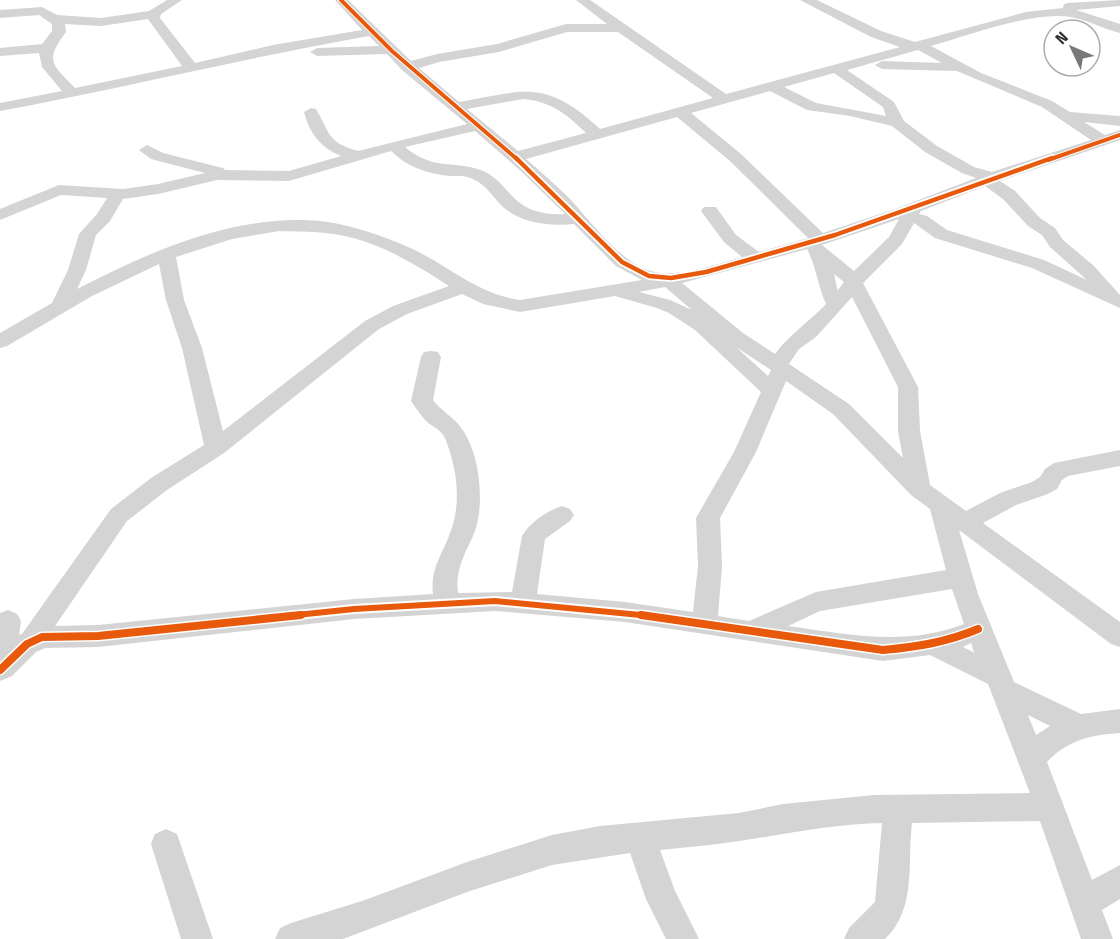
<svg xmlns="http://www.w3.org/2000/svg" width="1120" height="939" font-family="'Fira Sans Condensed',sans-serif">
  <rect width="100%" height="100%" fill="#fff"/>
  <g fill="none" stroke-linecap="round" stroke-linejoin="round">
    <g fill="#d4d4d4" fill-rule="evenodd">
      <path d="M 167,0 L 182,0 L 161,14 L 160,18 L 195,63 L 273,45 L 362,30 L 335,0 L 348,0 L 411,61 L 437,54 L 497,44 L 566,24 L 607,24 L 576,0 L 590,0 L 726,94 L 900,47 L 871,37 L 800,0 L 817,0 L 881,31 L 915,42 L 1026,12 L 1063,8 L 1064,4 L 1068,3 L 1120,0 L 1120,6 L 1076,10 L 1120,24 L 1120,33 C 1103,29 1088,20 1071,17 C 1032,11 970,35 931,46 L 981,73 L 1052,101 L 1070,112 L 1120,116 L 1120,126 L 1084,122 L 1105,135 L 1120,130 L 1120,140 L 1000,181 L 1015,191 L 1040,218 L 1055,228 L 1063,240 L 1094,266 L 1120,295 L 1120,308 L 1032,268 L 935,238 L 914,223 L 902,244 L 863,283 L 918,387 L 920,431 L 930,485 L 966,511 L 1000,493 L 1032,482 L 1040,477 L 1045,469 L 1054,463 L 1120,450 L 1120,466 L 1068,476 L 1062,480 L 1057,489 L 1048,494 L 1016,505 L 983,523 L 1120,622 L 1120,647 L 1111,644 L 959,530 L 978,594 L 1014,682 L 1081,714 L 1120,709 L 1120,733 C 1090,735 1068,740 1047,762 L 1092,880 L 1120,865 L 1120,899 L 1102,910 L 1113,939 L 1081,939 L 1040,821 L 912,823 C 907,863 917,909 885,939 L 844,939 L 849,928 L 875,902 L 882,823 C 833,824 787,834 739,841 C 713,845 686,847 660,850 L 675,891 L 699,939 L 666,939 L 646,899 L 630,853 L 552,865 L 467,892 L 343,939 L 275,939 L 280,928 L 291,923 L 365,900 L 467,862 L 552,835 L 600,826 L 739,813 L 783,804 L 874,795 L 1030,793 L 988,684 L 930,655 L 883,661 L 625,622 L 495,611 L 354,619 L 98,647 L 45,648 L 36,652 L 12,676 L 0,681 L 0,613 L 8,610 L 17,614 L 21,621 L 19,635 L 22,634 L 111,509 L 151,478 L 204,445 L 182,348 L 166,300 L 159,264 L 92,296 L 7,346 L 0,348 L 0,333 L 52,303 L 68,270 L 79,234 L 97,214 L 107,198 L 61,195 L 0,220 L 0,209 L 59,185 L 123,189 L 158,184 L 205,173 L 151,159 L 139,150 L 147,145 L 163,153 L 223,168 L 225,170 L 289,171 L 341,156 C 321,148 309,133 304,112 L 311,108 L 316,109 C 330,132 326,142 358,151 L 467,124 L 402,70 L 387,54 L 317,56 L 310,52 L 317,48 L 379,46 L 369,36 C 245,58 123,88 0,111 L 0,103 L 62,91 L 42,67 L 39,53 L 0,56 L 0,48 L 42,44 L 52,31 L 52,24 L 39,15 L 0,18 L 0,10 L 42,7 L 57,15 L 101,18 L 149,11 ZM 148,19 L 182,66 L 75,88 C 52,64 44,61 66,32 L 65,24 L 101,26 ZM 567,32 L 618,32 L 713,98 L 600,129 C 546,79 525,90 459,102 L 419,68 L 439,62 L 499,52 ZM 918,50 L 942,63 L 882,61 L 875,65 L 882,69 L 957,71 L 1042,107 L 1091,140 L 992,172 L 974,167 L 937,146 L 904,121 L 894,102 L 847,70 ZM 834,73 L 883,107 L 886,116 L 816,103 L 784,87 ZM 770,91 L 807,110 L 850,116 L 892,126 L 925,152 L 962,173 L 976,178 L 895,209 L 823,233 L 741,154 L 691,113 ZM 523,99 C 550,101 567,114 586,133 L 518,151 L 467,109 ZM 677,117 L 730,161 L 808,238 L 759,252 L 736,235 L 716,207 L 704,207 L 701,211 L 724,242 L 742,257 C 716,264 689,275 661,273 C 625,270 593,224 570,199 C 556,185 541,172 526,159 ZM 475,131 L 522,172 L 565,214 C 546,215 528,212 514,198 C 504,188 497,177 483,171 C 453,159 435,172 405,147 ZM 391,151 C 407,167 428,174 450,176 C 458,176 465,175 473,179 C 486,185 493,197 503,207 C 522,224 550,226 574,224 L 616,266 L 642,280 L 520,300 C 476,294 446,263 406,246 C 382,236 354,226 328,222 C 240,211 153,250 77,289 L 86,270 L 96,235 L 110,221 L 123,199 L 158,194 L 217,180 L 289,181 ZM 985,186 L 1003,199 L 1028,226 L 1042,235 L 1050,247 L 1087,280 L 1044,260 L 947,230 L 927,216 L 919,214 L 921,211 ZM 899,219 L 889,237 L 854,271 L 822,245 ZM 279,231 C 295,232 310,231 326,233 C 371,237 412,262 449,286 L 393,306 L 365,321 L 223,431 L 202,348 L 184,300 L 176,257 L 232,239 ZM 807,249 C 816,266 818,286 826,304 C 810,321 789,335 775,354 L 743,333 L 682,283 ZM 834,274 L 844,282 L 838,290 L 837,288 ZM 665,287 L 692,310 L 670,300 L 639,292 ZM 462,294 L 483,304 L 520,312 L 615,296 L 657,308 L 669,313 L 695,330 L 761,392 L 734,452 L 696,518 L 698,566 L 693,612 L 625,602 L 537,594 L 545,539 L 570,521 L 574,515 L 570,509 L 562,506 C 547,511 530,522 522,536 L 512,592 L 458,593 C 455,571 464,555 473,536 C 486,507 480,454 462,429 C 454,417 441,411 433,400 L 441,357 L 438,352 L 431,351 L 424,352 L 421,357 L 411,401 C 415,407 420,414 425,420 C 432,427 441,429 445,438 C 457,468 462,503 450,533 C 442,556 430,568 433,594 L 354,599 L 98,625 L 55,626 L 127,521 L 167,490 L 224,453 L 379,329 L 407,314 ZM 852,297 L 898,387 L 898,431 L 903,458 L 849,404 L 789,364 L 799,349 L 816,337 ZM 736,347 L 771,370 L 768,376 ZM 786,381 L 833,414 L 911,495 L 930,509 L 946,570 L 816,592 L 749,621 L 718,616 L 722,566 L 720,518 L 756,452 ZM 952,589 L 964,624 C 906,647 847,634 788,626 L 820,611 ZM 971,643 L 974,652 L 975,653 L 963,647 ZM 1028,715 L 1050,726 L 1036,735 Z"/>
      <polygon points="166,829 177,834 213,939 181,939 151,844 155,834"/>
    </g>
    <g stroke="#fff" stroke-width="6">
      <g id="cycleway-far3">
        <polyline points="341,0 392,51 518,160"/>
        <polyline points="1048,160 1120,135"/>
      </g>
    </g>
    <g stroke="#fff" stroke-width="8">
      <polyline id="cycleway-far2" points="516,158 622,262 649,276 671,278 706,272 835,235 1052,158"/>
    </g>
    <g stroke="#fff" stroke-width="10">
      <polyline id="cycleway-far1" points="287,616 354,609 495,601 651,616"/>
    </g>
    <g stroke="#fff" stroke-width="11">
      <g id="cycleway">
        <path d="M 641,615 L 883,650 C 917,647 947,642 978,629"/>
        <polyline points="0,670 27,644 42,637 98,636 301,615"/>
      </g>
    </g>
    <use href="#cycleway-far3" stroke="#e8590c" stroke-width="4"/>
    <use href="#cycleway-far2" stroke="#e8590c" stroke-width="4.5"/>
    <use href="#cycleway-far1" stroke="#e8590c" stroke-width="6"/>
    <use href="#cycleway" stroke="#e8590c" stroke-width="8"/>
  </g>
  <g transform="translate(1072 48) rotate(314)"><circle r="28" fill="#ffffff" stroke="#acacac" stroke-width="1.5"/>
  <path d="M0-4.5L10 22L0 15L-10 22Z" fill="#787878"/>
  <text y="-9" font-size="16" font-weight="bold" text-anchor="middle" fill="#303030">N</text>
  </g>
</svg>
